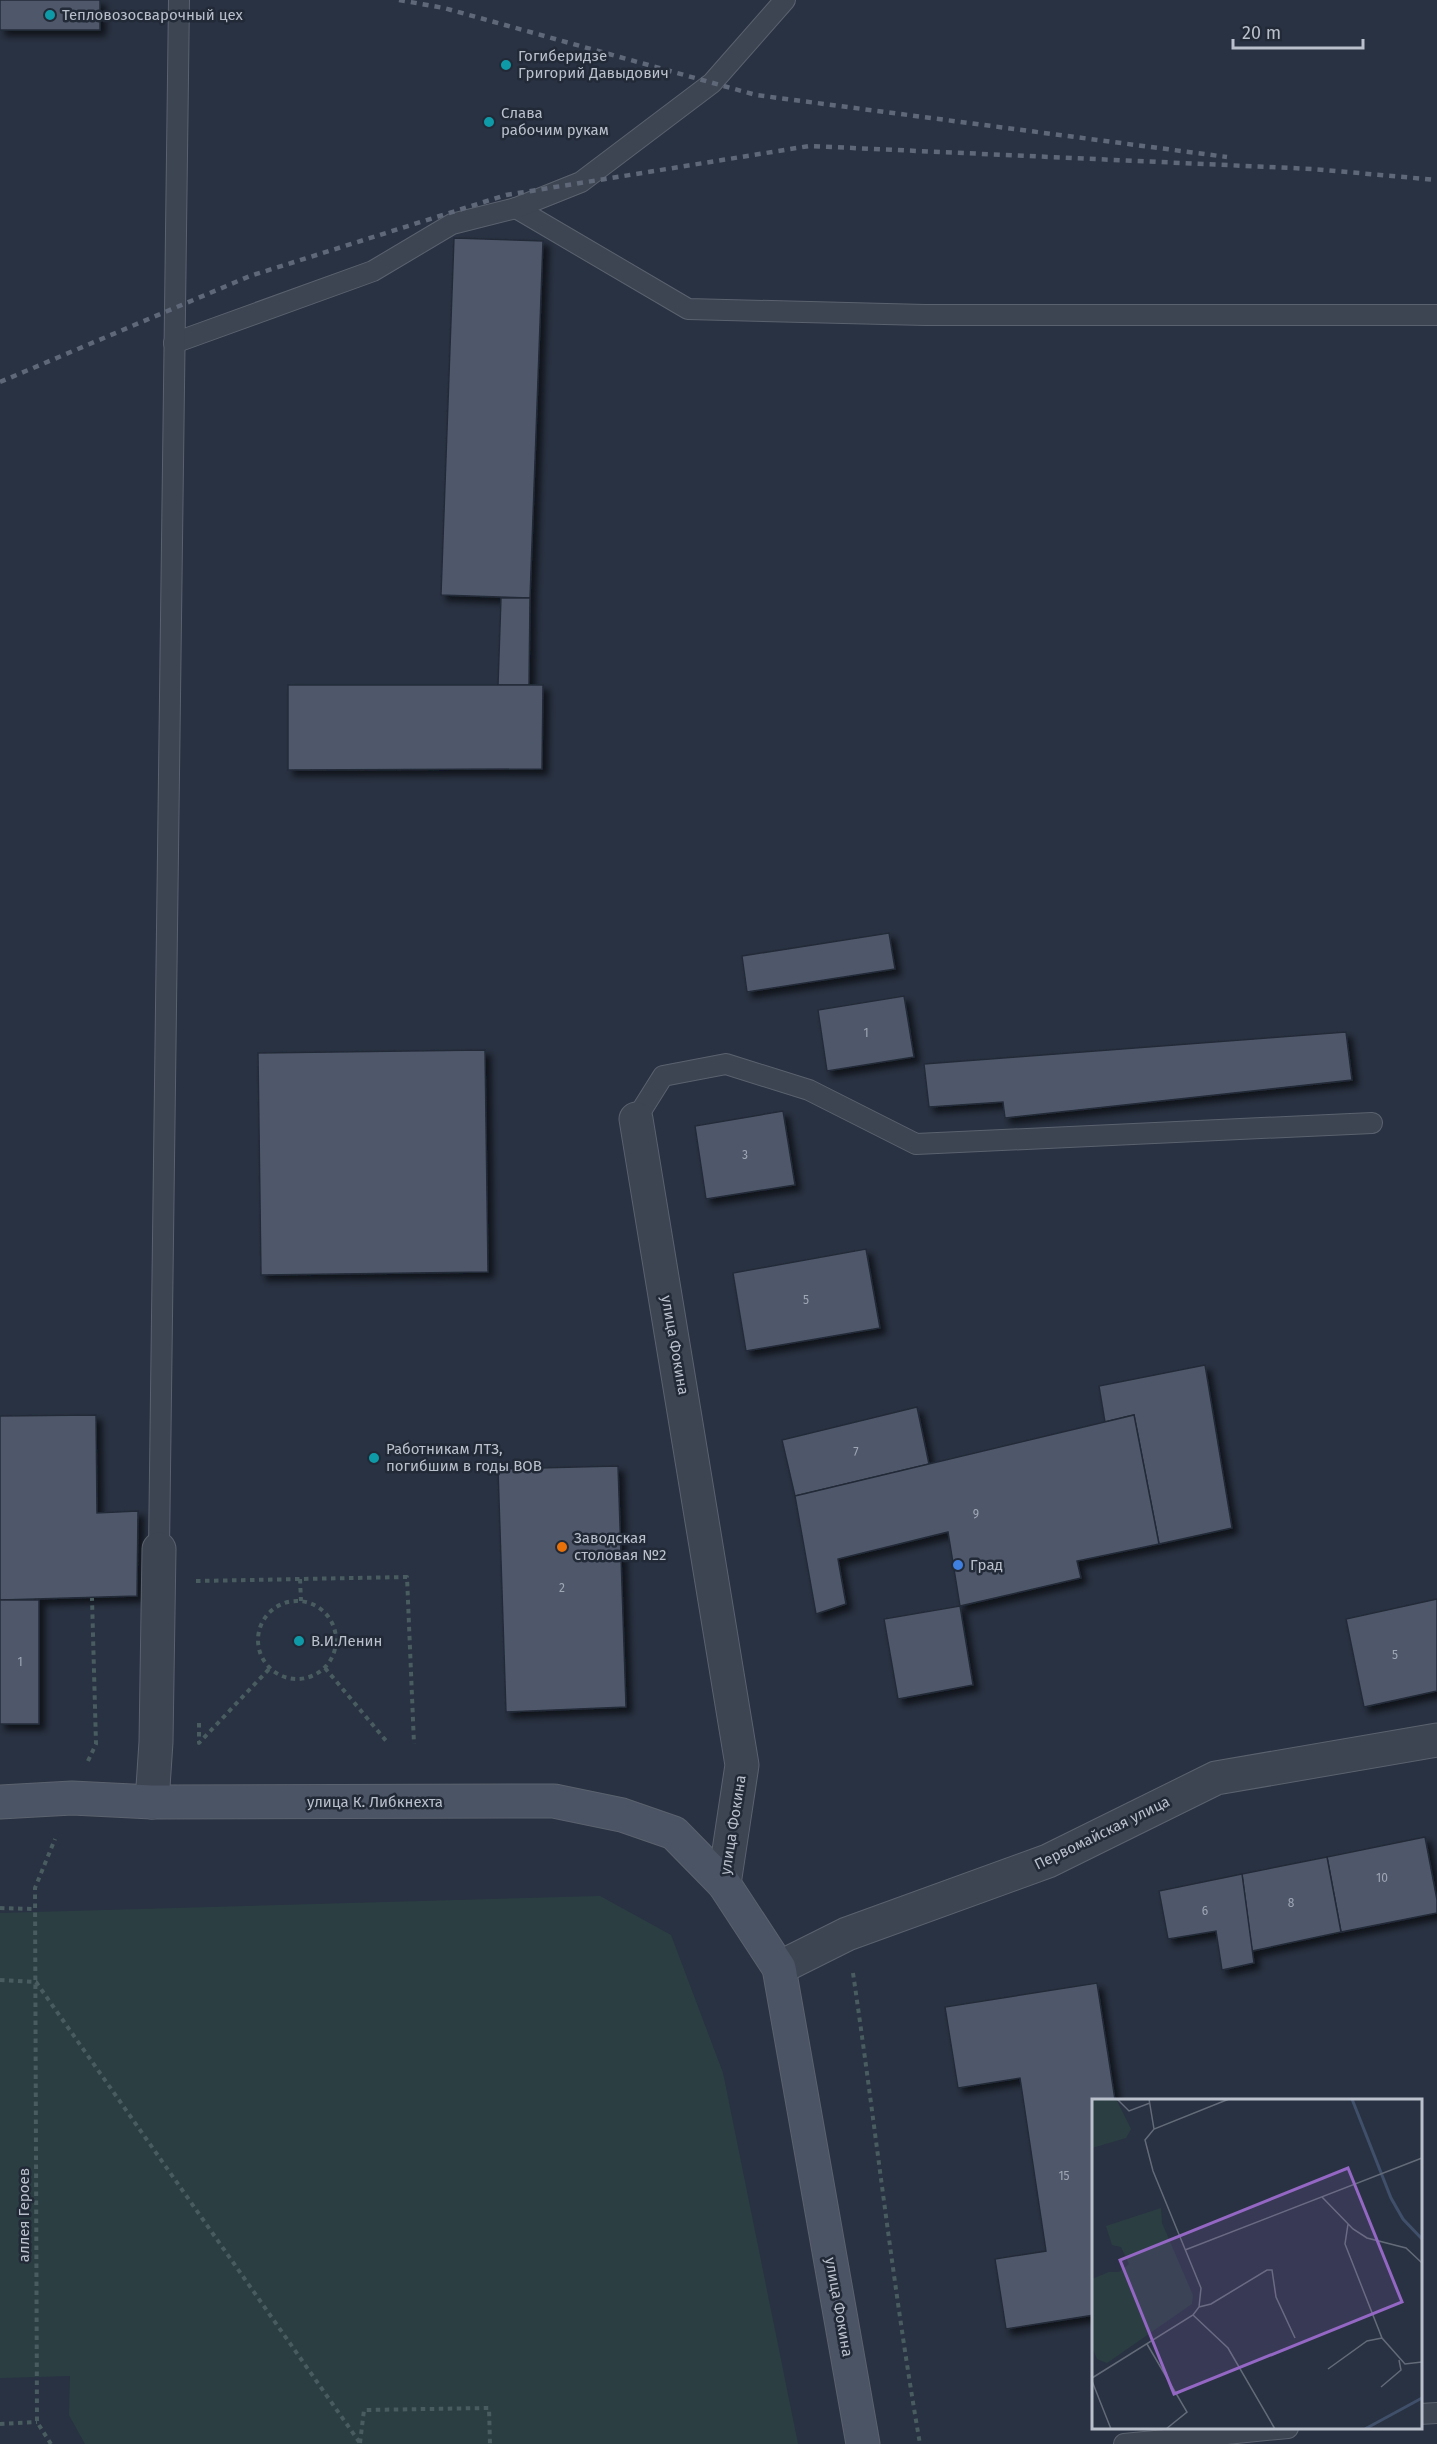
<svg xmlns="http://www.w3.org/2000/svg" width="1437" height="2444" font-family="'Fira Sans',sans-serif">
  <defs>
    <filter id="shadow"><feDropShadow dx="5.5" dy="5.5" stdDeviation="3" flood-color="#0009"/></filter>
  </defs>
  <rect width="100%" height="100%" fill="#293242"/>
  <polygon fill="#2b3f43" points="600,1896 671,1935 723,2073 798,2444 85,2444 69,2415 70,2376 0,2378 0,1913"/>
  <g fill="#4f596b" stroke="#242b39" stroke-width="1.5" filter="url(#shadow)">
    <rect x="0" y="0" width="100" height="30"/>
    <polygon points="454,238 543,241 530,598 441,595"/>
    <polygon points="501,598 530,598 529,685 498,685"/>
    <polygon points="288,685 543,685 542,769 288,770"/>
    <polygon points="889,933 895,969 747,992 742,956"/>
    <polygon points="904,996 914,1057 827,1071 818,1010"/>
    <polygon points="1346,1032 1352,1080 1005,1118 1003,1102 929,1107 924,1064"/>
    <polygon points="485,1050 488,1272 261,1275 258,1053"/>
    <polygon points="783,1111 795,1185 706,1199 695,1126"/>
    <polygon points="866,1249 880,1328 746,1351 733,1273"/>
    <polygon points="1205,1365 1232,1528 1159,1544 1134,1415 1105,1422 1099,1386"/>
    <polygon points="917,1407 929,1464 795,1496 782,1440"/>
    <polygon points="96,1415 97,1513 138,1511 137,1596 0,1600 0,1416"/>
    <polygon points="1134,1415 1159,1544 1077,1561 1081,1578 960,1606 948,1532 838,1559 846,1604 816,1614 795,1496"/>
    <polygon points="618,1466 626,1707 506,1712 498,1469"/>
    <polygon points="1437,1599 1437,1691 1364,1707 1346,1619"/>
    <rect x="0" y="1600" width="39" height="124"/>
    <polygon points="960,1606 973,1685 898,1699 884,1619"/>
    <polygon points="1425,1837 1437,1900 1437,1913 1341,1932 1327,1857"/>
    <polygon points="1327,1857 1341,1932 1252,1951 1242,1874"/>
    <polygon points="1242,1874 1254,1963 1222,1970 1216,1931 1168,1939 1159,1891"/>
    <polygon points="1097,1983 1115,2100 1094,2100 1094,2315 1006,2329 995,2259 1046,2251 1020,2078 958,2088 945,2007"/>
  </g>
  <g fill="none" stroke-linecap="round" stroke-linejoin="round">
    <g stroke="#5b626f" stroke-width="22">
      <g id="lane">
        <polyline points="516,208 688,309 925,315 1437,315"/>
        <polyline points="174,343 373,271 452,224 516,208 581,182 712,83 785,0"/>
        <polyline points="636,1119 663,1076 726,1064 809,1090 916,1144 1372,1123"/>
        <polyline points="159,1549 179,0"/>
        <polyline points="1420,2414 1437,2413"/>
        <polyline points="1124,2444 1288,2428"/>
      </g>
    </g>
    <g stroke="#5b626f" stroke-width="35">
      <g id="street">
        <polyline points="636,1119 742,1765 724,1884"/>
        <polyline points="152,1802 156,1742 159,1549"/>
        <polyline points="779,1968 847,1934 1048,1861 1216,1778 1437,1740"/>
      </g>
    </g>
    <g stroke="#5b626f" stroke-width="35">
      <polyline id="secondary" points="0,1802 72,1798 152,1802 554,1801 622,1815 674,1833 724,1884 779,1968 863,2444"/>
    </g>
    <g stroke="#495c60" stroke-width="4" stroke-dasharray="4.5 4.5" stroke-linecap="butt">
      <polyline points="300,1579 301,1601"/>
      <polyline points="196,1581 407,1577 414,1744"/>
      <circle cx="297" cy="1640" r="39"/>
      <polyline points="325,1668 388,1743"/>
      <polyline points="199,1723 199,1743 269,1669"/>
      <polyline points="88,1761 96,1744 92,1598"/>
      <polyline points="0,1908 35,1909"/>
      <path d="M 853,1973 C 876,2130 893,2288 920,2444"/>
      <polyline points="0,1980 36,1982 360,2443"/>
      <polyline points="0,2424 37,2422"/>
      <polyline points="360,2443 364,2410 489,2408 490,2444"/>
      <polyline points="51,2444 37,2422 35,1888 55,1839"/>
    </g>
    <use href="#lane" stroke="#3d4552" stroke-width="20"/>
    <use href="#street" stroke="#3d4552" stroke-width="33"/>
    <use href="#secondary" stroke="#4b5464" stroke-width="33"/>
    <g stroke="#5f6878" stroke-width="4.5" stroke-dasharray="6 6" stroke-linecap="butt">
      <polyline points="399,0 444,8 756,95 1227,157"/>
      <polyline points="0,382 250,276 506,195 809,146 1313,169 1437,180"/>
    </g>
  </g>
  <g fill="#0f9aa8" stroke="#222937" stroke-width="2">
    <circle cx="50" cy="15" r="6"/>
    <circle cx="506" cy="65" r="6"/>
    <circle cx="489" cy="122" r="6"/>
    <circle cx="374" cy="1458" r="6"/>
    <circle cx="299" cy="1641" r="6"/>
  </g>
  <circle fill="#e8710a" stroke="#222937" stroke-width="2" cx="562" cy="1547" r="6"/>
  <circle fill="#3f7fe0" stroke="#222937" stroke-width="2" cx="958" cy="1565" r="6"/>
  <g text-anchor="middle" stroke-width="5" stroke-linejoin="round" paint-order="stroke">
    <g font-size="12" fill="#9fa6b4">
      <text x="866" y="1037">1</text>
      <text x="745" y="1159">3</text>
      <text x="806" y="1304">5</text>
      <text x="856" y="1456">7</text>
      <text x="976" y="1518">9</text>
      <text x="562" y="1592">2</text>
      <text x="1395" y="1659">5</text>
      <text x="20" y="1666">1</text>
      <text x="1382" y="1882">10</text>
      <text x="1291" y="1907">8</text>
      <text x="1205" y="1915">6</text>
      <text x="1064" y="2180">15</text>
    </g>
    <g font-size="15" fill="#bac0cc" stroke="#222937" text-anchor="start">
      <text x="62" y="20">Тепловозосварочный цех</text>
      <text x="518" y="61">Гогиберидзе<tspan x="518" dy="17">Григорий Давыдович</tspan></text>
      <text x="501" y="118">Слава<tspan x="501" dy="17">рабочим рукам</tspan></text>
      <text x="386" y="1454">Работникам ЛТЗ,<tspan x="386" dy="17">погибшим в годы ВОВ</tspan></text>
      <text x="574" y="1543">Заводская<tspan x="574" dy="17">столовая №2</tspan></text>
      <text x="970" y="1570">Град</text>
      <text x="311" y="1646">В.И.Ленин</text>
    </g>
    <g font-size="15" fill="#bac0cc" stroke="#222937">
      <text transform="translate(675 1345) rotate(80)" y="5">улица Фокина</text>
      <text x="375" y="1807">улица К. Либкнехта</text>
      <text transform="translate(733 1825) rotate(-81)" y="5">улица Фокина</text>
      <text transform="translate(1102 1833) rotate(-26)" y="5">Первомайская улица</text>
      <text transform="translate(24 2215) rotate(-90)" y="5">аллея Героев</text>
      <text transform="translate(839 2307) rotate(80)" y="5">улица Фокина</text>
    </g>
  </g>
  <g transform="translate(1092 2099)">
    <rect width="330" height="330" fill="#293242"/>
    <path d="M 0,0 L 24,0 L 39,30 L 34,39 L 0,49 ZM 69,109 L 70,124 L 101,196 L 100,205 L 15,264 L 5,260 L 0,247 L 0,180 L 17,173 L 27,173 L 37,165 L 29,148 L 20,146 L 14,127 Z" fill="#2b3f43"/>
    <path fill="none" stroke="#404f6a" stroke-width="3" d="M 260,0 L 299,99 L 311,120 L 330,140M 273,330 L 330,299"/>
    <path fill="none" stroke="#636b79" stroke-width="1.5" d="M 25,0 L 37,12 L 58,4M 57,0 L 62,30M 230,98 L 261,130 L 275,139 L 314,149 L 330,164M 256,125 L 253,145 L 290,239 L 313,265 L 330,263M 93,151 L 330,59M 107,208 L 119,205 L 175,171 L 180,171 L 184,198 L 203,239M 101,216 L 136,249 L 183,330M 55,245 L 95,313 L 74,330M 236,270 L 275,242 L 290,239M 0,279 L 101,216 L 107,208 L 109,189 L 61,72 L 53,41 L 62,30 L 137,0M 0,282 L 19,330M 289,288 L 309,271 L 307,261"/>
    <path fill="#9467c4" fill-opacity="0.15" stroke="#9467c4" stroke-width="3" d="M 256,69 L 310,203 L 82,295 L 28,161 Z"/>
    <rect width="330" height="330" fill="none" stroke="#bac0cc" stroke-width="3"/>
  </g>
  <path d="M1233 39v9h130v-9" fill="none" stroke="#bac0cc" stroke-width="3"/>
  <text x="1242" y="39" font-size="18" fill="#bac0cc" stroke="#222937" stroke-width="4.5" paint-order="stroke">20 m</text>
</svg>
